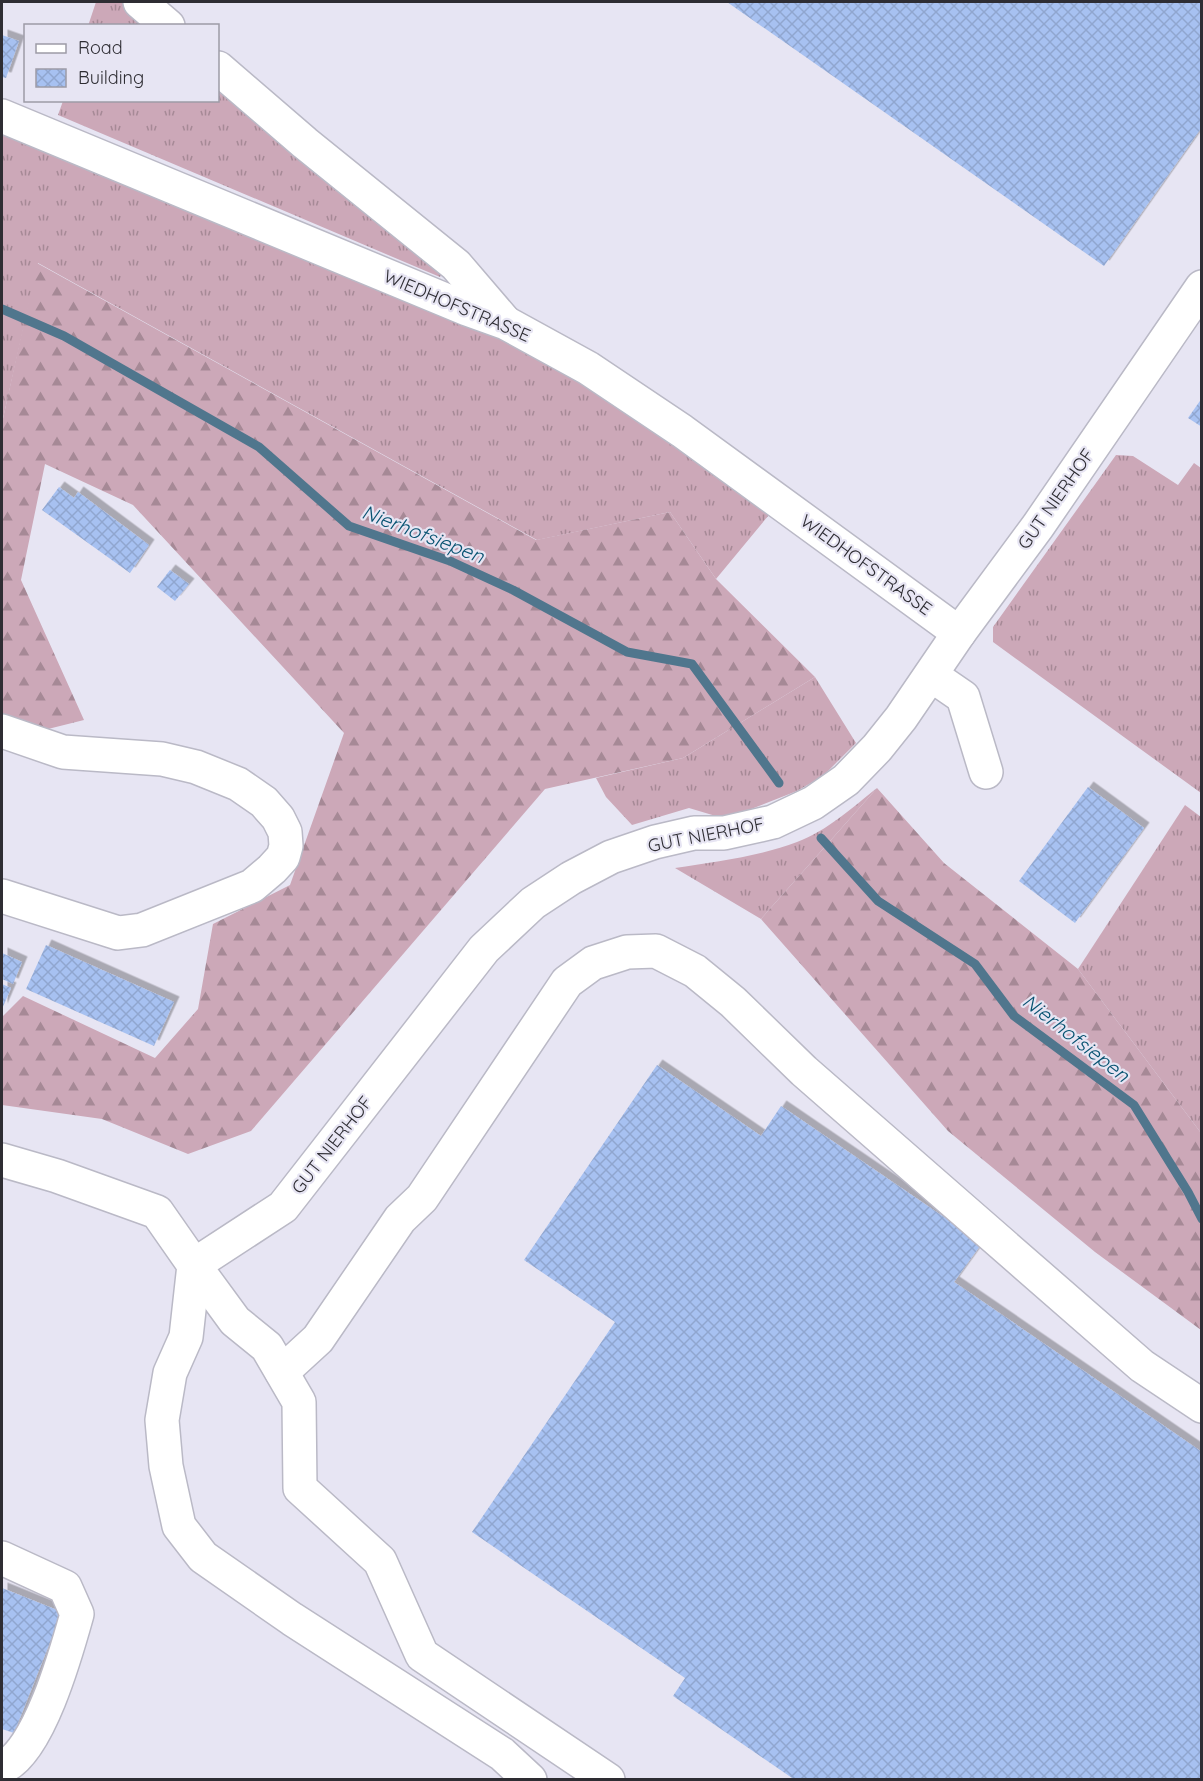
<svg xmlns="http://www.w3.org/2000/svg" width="1203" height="1781" font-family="Quicksand,sans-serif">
  <defs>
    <pattern id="grass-tufts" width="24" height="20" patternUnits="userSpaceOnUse" patternTransform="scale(1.5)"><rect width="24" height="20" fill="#cca8b8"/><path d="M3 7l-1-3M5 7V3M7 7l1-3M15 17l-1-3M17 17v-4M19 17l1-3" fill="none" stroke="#a68996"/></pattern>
    <pattern id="forest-firs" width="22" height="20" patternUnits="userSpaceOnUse" patternTransform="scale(1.5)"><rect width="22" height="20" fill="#cca8b8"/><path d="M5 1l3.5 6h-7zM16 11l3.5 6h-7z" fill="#a68996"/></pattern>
    <pattern id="building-cross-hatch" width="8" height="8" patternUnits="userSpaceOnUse" patternTransform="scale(1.5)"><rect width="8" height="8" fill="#a7c1f1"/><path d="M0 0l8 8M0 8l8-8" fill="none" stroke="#90a6cf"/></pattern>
    <filter id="shadow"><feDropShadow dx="5.5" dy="-5.5" stdDeviation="0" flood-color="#0004"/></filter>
  </defs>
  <rect width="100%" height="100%" fill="#e7e5f3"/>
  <g fill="url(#grass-tufts)">
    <polygon points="96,2 122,2 150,25 88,26"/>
    <polygon points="218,82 443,272 440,277 58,115 63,101 218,100"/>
    <polygon points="2,128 524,344 773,510 716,579 670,512 537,540 38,263 2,423"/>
    <polygon points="1116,455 1133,456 1178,485 1194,463 1201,468 1201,793 993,642 993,627"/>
    <polygon points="815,677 856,743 823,776 797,791 736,815 719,817 689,808 632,825 606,797 596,778 683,758"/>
    <path d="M 877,788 L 761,919 L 675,868 C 714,862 761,856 797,842 C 827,831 853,807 877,788 Z"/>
    <polygon points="1185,805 1201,817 1201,1133 1078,969"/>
  </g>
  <g fill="url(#forest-firs)">
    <polygon points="37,263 536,540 670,512 716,579 815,677 683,758 545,789 251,1131 188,1154 102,1119 2,1105 2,1017 23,996 155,1058 198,1009 213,924 290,885 344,733 133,505 45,464 21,580 84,720 28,734 2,713 2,423"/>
    <polygon points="877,788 944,863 1078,969 1201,1133 1201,1330 1095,1252 948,1131 761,919"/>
  </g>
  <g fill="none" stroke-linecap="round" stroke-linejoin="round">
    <g stroke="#50768d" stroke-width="9">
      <polyline points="2,309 64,336 259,447 349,526 450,561 513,590 627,652 692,664 779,783"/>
      <polyline points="821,838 878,901 975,964 1014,1016 1134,1105 1188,1192 1202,1219"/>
    </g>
  </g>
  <g fill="url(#building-cross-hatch)" filter="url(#shadow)">
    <polygon points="727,2 1202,2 1202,127 1104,266"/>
    <polygon points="2,35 19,41 6,78 2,77"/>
    <polygon points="1202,398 1202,427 1188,418"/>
    <polygon points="59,487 74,498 78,492 149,545 130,573 42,510"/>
    <polygon points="170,570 189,584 175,601 157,587"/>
    <polygon points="1088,787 1144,828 1075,923 1019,881"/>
    <polygon points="46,945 174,1002 154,1046 26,989"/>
    <polygon points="2,953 22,962 13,984 2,979"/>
    <polygon points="2,984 11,988 2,1009"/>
    <polygon points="657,1065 761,1136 781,1106 982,1243 954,1282 1202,1452 1202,1780 795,1780 673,1696 685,1678 472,1532 615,1322 524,1260"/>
    <polygon points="2,1588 62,1612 14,1733 2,1729"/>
  </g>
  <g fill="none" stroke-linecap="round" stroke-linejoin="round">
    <g stroke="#bab9c6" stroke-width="36">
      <g id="minor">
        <polyline points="140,2 168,26"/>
        <polyline points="218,68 305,143 456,265 504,321"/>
        <polyline points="2,116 467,309 506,323 588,368 682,431 959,633"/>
        <polyline points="931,675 963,697 986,772"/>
        <polyline points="2,731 63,752 162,759 196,767 238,784 264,802 278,818 285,832 286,846 283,857 272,869 252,886 142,930 118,933 2,896"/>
        <polyline points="2,1160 57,1176 157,1212 194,1265 186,1337 170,1373 162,1420 166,1466 179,1526 203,1557 292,1619 502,1754 530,1780"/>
        <polyline points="282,1372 318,1339 400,1219 422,1198 567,982 593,963 627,952 656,951 695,971 733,1002 804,1071 1142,1366 1202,1406"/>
        <path d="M 2,1558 L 65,1587 L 77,1614 C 67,1650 38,1755 2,1767"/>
        <polyline points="608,1780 422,1655 380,1561 300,1488 299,1402 267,1347 235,1321 194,1265 283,1207 484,949 533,903 571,878 611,857 655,842 694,833 724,833 773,822 813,803 846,780 877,748 901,718 959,633 1038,526 1202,287"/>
      </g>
    </g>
    <use href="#minor" stroke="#fff" stroke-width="33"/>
  </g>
  <g text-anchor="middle" stroke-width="4.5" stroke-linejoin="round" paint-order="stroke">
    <g font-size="18" fill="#2e2d33" stroke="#e7e5f3">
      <text transform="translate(457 306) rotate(23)" y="6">WIEDHOFSTRASSE</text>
      <text transform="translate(1056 499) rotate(-55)" y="6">GUT NIERHOF</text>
      <text transform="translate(866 565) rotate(36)" y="6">WIEDHOFSTRASSE</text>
      <text transform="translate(706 835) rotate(-11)" y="6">GUT NIERHOF</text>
      <text transform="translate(332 1145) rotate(-52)" y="6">GUT NIERHOF</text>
    </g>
    <g font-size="20" font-style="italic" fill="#075271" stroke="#e7e5f3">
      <text transform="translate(423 534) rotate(21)" y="7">Nierhofsiepen</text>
      <text transform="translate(1076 1038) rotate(38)" y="7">Nierhofsiepen</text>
    </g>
  </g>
  <rect width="1203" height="1781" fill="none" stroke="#2e2d33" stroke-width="6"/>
  <rect x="24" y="24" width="195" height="78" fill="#e7e5f3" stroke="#9d9ba6" stroke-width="1.5"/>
  <rect x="36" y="44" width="30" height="9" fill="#ffffff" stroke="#9d9ba6" stroke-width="1.5"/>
  <text x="78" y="54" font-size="18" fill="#2e2d33">Road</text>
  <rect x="36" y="69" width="30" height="18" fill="url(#building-cross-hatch)" stroke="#9d9ba6" stroke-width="1.5"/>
  <text x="78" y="84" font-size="18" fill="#2e2d33">Building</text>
</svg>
